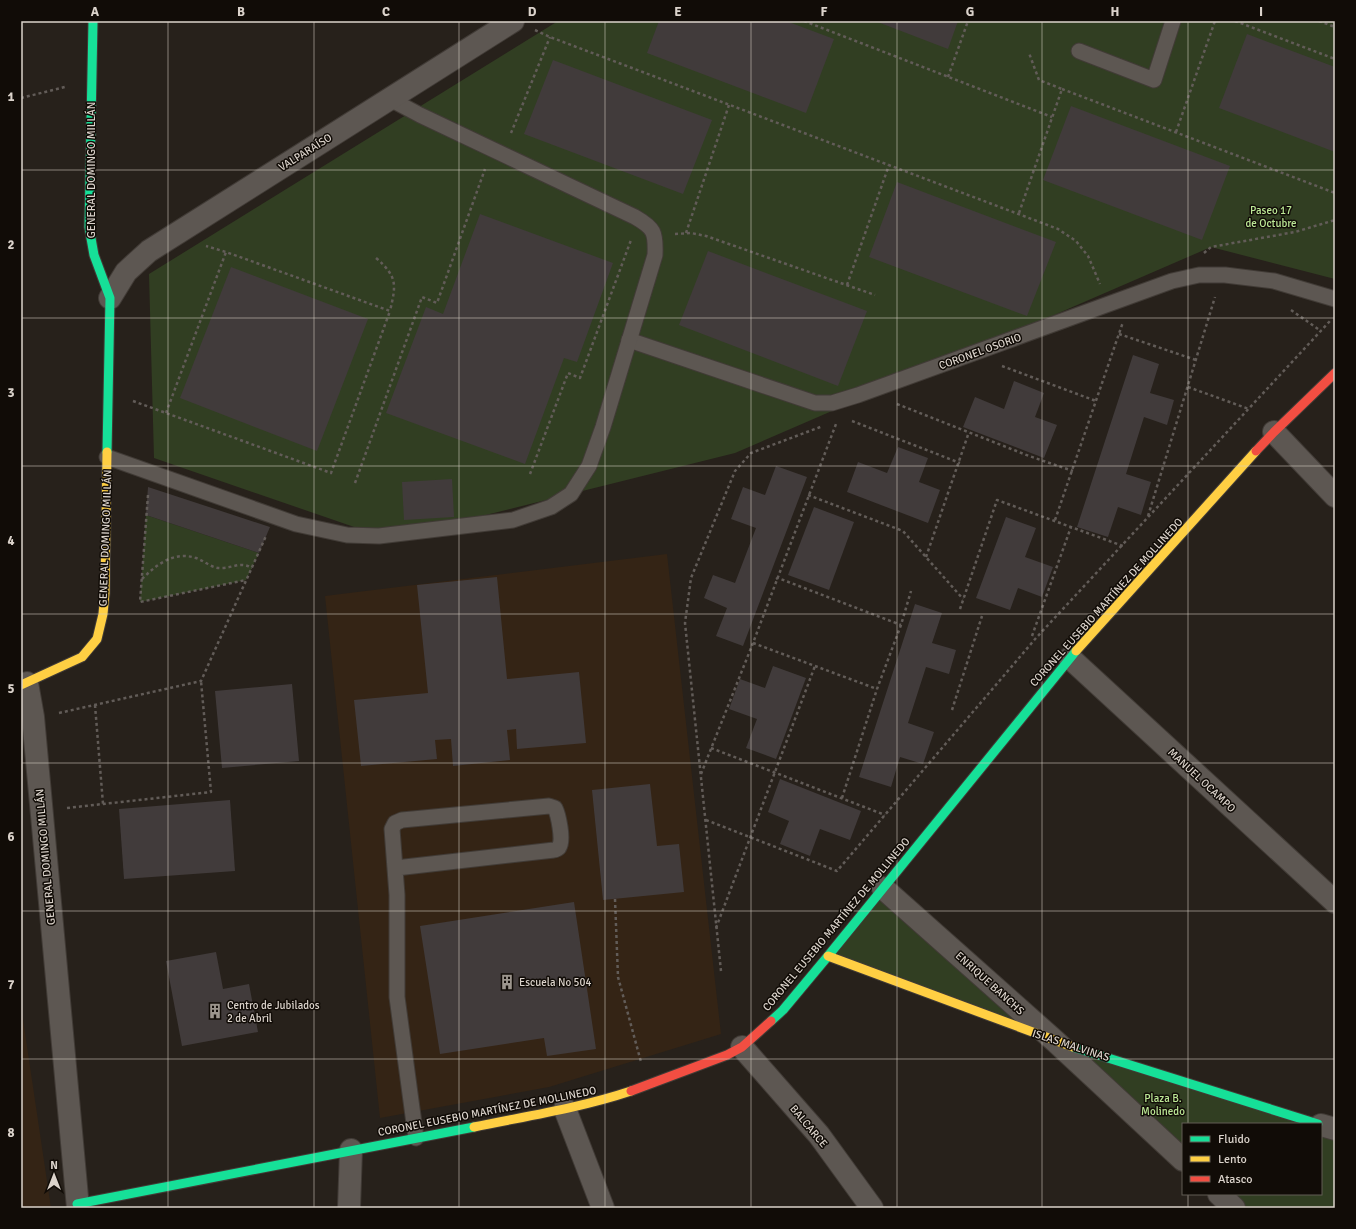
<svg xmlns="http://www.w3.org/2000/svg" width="1356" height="1229" font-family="Signika,sans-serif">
  <rect width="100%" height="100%" fill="#27211b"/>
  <g fill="#342415">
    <polygon points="667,554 721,1034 549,1087 380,1118 325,596"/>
    <polygon points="21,1006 51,1208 21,1208"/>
  </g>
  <g fill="#313e22">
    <polygon points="558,21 1335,21 1335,279 1211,247 735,453 389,539 154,458 149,274"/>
    <polygon points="146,515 259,553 246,580 140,602"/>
    <polygon points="883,888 1055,1041 1318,1124 1183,1124 1183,1160 1055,1041 828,956"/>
    <polygon points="1321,1125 1335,1129 1335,1208 1234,1208 1219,1194 1321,1194"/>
  </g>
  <g fill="#413b3b">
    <polygon points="659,21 786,21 834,39 806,113 647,53"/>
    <polygon points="875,21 958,21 948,49"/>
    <polygon points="1247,34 1335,67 1335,152 1219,108"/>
    <polygon points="553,60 712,120 683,194 524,134"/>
    <polygon points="1071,106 1230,166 1202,240 1043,180"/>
    <polygon points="897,182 1056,242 1027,316 869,257"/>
    <polygon points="480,214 613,263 577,362 564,358 525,464 386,413 426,307 443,314"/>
    <polygon points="708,251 867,311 838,386 679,325"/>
    <polygon points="231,267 368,319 317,451 180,398"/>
    <polygon points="1133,355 1159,364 1150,393 1174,400 1167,425 1144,417 1126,474 1151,482 1141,515 1118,507 1108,537 1077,527"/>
    <polygon points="1014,381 1044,393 1035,417 1057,425 1044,458 963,427 975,397 1004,409"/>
    <polygon points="898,447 928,458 919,482 940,490 928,523 847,492 858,462 887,473"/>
    <polygon points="776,466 807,477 743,646 716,636 727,608 704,598 713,575 735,583 756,528 731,519 743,487 765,495"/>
    <polygon points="452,479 454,517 404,520 402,482"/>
    <polygon points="148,487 270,527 259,553 146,515"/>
    <polygon points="814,507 854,522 829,590 788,575"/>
    <polygon points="1006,517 1036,528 1025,557 1053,567 1042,597 1018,588 1010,610 976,598"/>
    <polygon points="497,577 507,679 579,672 586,743 517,749 516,729 507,730 510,760 453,766 451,739 435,740 437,759 361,766 354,700 428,693 417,585"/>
    <polygon points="915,604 942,613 932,643 956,650 949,674 926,667 908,723 934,732 923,764 900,757 891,787 859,777"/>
    <polygon points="773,666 806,678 776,759 746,748 757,719 729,709 740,679 765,688"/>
    <polygon points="292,684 299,761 222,768 215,691"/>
    <polygon points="780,779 861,811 850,840 820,829 810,856 780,844 789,821 768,812"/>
    <polygon points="650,784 657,846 679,844 684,892 603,900 592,790"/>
    <polygon points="230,800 235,871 124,879 119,809"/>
    <polygon points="574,902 596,1049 547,1056 544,1038 440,1054 420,926"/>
    <polygon points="216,952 223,989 249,984 258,1032 182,1046 166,961"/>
  </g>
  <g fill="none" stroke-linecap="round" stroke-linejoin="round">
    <g stroke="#413b36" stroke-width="17">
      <g id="lane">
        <polyline points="1079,51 1154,80 1173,21"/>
        <polyline points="629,340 815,403 832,403 858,395 1172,281 1199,275 1225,275 1274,281 1335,299"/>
        <path d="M 107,457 L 296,524 L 347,535 L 379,536 L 513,520 L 551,507 L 571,494 L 589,466 L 603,427 L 655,255 C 656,232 654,228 635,217 L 420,115 L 390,99"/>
        <path d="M 396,868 L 554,850 C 556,850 559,848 559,847 C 564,840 558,814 555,808 L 549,806 L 402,820 L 395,823 L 392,829 L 397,895 L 397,997 L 416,1138"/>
      </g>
    </g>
    <g stroke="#413b36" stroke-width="24">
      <g id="street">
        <polyline points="110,298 126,272 149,251 513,21"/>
        <polyline points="1274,432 1335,496"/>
        <polyline points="1070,658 1335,902"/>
        <polyline points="27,683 33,717 78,1208"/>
        <polyline points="883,888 1055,1041 1183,1160"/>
        <polyline points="742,1047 819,1135 872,1208"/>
        <polyline points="565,1109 603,1208"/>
        <polyline points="1321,1125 1335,1129"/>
        <polyline points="1219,1194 1234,1208"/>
        <polyline points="349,1208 351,1150"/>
      </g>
    </g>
    <g stroke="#413b36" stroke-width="11">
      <g id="fast">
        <polyline points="93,21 89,227 94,255 110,298 107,452"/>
        <polyline points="771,1021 783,1010 828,956 1076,651"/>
        <polyline points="1073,1047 1318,1124"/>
        <polyline points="77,1204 474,1127"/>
      </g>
    </g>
    <g stroke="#413b36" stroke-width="11">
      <g id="slow">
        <polyline points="1076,651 1256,451"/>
        <polyline points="21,685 82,657 97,639 103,614 105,593 107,452"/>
        <polyline points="828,956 1073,1047"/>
        <path d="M 474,1127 C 527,1116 580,1108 631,1091"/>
      </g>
    </g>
    <g stroke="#413b36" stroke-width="11">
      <g id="jam">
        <polyline points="1256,451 1274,432 1335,373"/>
        <polyline points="631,1091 727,1055 742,1047 771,1021"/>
      </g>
    </g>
    <g stroke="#625c58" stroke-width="2.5" stroke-dasharray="3 3" stroke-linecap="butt">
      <polyline points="804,21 1052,117"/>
      <polyline points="1235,21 1335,59"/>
      <polyline points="1319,21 1335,27"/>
      <polyline points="535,30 550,37 1058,229 1076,241 1088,256 1100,284"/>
      <polyline points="948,77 968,21"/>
      <polyline points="1062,89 1335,193"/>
      <polyline points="21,98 65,87"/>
      <polyline points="1176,132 1215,21"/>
      <polyline points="511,133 550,37"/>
      <polyline points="1019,213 1062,89 1039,80 1029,53"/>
      <polyline points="686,233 729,105"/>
      <polyline points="675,234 691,233 706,236 875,295"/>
      <polyline points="1204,253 1211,247 1295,232 1335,220"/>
      <path d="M 376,258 C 398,277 396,285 390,311"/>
      <polyline points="847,285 889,165"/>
      <polyline points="1291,310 1321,331"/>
      <polyline points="1119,334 1196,360"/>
      <polyline points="1002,366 1096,401"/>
      <polyline points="1188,387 1249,409"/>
      <polyline points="133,401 331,473 390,311 226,252 206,246"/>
      <polyline points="897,404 1029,456 1073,471"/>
      <polyline points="166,413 226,252"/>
      <polyline points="852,421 960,463"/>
      <polyline points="530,474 568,373 580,378 631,240"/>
      <polyline points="355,483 422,297 437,303 485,169"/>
      <polyline points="148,495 140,602 246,580"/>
      <polyline points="808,495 903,531 963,599"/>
      <polyline points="1148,516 1215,297"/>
      <polyline points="1055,520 1123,322"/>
      <polyline points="926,557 969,432"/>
      <path d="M 142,579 C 157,564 174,551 196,558 C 205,561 212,569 222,568 C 233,568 241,561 252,568"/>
      <polyline points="776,579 778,578 901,625"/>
      <polyline points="960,609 997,500 1123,546"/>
      <polyline points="1032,636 1071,527"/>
      <polyline points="753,643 877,689"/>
      <polyline points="95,705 103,804"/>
      <polyline points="952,710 982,616"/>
      <polyline points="59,713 201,681 266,536"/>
      <polyline points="711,748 885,815"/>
      <polyline points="701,774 753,643 836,424"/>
      <polyline points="842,798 877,689 901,625 911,591"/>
      <polyline points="67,808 211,792 201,681"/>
      <polyline points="706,820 837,871 1036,638 1330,321"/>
      <polyline points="615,899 618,977 641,1062"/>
      <polyline points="716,928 815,666"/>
      <polyline points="721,971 685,623 691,578 735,471 751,453 823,426"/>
    </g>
    <use href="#lane" stroke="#5d5752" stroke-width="15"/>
    <use href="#street" stroke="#5d5752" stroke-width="22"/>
    <use href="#fast" stroke="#16e098" stroke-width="9"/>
    <use href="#slow" stroke="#ffcf43" stroke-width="9"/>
    <use href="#jam" stroke="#f24e42" stroke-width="9"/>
  </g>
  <path fill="none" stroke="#dbd3cb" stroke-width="1" stroke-opacity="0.55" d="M 168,21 L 168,1208M 314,21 L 314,1208M 459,21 L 459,1208M 605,21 L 605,1208M 751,21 L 751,1208M 897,21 L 897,1208M 1042,21 L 1042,1208M 1188,21 L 1188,1124M 21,170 L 1335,170M 21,318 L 1335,318M 21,466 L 1335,466M 21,614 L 1335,614M 21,763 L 1335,763M 21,911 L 1335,911M 21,1059 L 1335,1059M 1188,1194 L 1188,1208"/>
  <defs>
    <g id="building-bare" transform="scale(1.2)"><path d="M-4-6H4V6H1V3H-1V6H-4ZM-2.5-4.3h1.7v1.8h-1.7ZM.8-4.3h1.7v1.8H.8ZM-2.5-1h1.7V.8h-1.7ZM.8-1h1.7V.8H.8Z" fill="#9c958d" stroke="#110c07" stroke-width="2.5" paint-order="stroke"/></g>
  </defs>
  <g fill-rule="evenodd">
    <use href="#building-bare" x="507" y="982"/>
    <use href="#building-bare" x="215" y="1011"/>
  </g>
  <g text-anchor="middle" stroke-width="3" stroke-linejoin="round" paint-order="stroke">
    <g font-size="11" fill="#dbd3cb" stroke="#110c07">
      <text transform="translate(305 152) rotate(-32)" y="4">VALPARAÍSO</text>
      <text transform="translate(91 170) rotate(-90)" y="4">GENERAL DOMINGO MILLÁN</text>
      <text transform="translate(980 351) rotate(-20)" y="4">CORONEL OSORIO</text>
      <text transform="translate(105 538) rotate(-88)" y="4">GENERAL DOMINGO MILLÁN</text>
      <text transform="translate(1106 602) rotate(-48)" y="4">CORONEL EUSEBIO MARTÍNEZ DE MOLLINEDO</text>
      <text transform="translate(1202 780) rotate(43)" y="4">MANUEL OCAMPO</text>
      <text transform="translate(45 857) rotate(-95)" y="4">GENERAL DOMINGO MILLÁN</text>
      <text transform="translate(836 924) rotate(-50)" y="4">CORONEL EUSEBIO MARTÍNEZ DE MOLLINEDO</text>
      <text transform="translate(990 983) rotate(42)" y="4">ENRIQUE BANCHS</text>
      <text transform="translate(1071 1045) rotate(18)" y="4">ISLAS MALVINAS</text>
      <text transform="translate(487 1111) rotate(-11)" y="4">CORONEL EUSEBIO MARTÍNEZ DE MOLLINEDO</text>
      <text transform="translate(809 1126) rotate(50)" y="4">BALCARCE</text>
    </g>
    <g font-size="11" fill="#bce896" stroke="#110c07">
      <text x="1271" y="214">Paseo 17<tspan x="1271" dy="13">de Octubre</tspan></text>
      <text x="1163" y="1102">Plaza B.<tspan x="1163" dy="13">Molinedo</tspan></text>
    </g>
    <g font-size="11" fill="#dbd3cb" stroke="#110c07" text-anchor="start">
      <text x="519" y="986">Escuela No 504</text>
      <text x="227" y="1009">Centro de Jubilados<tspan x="227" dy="13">2 de Abril</tspan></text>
    </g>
  </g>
  <rect width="1356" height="1229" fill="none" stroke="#110c07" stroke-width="44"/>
  <rect x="1182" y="1123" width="140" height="72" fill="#110c07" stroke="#625c55"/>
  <rect x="1190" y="1136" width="20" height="6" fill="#16e098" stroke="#625c55"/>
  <text x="1218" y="1143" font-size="12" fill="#dbd3cb">Fluido</text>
  <rect x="1190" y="1156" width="20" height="6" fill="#ffcf43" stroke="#625c55"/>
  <text x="1218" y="1163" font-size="12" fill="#dbd3cb">Lento</text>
  <rect x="1190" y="1176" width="20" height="6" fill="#f24e42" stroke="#625c55"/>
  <text x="1218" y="1183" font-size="12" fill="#dbd3cb">Atasco</text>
  <g transform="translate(54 1175)" stroke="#110c07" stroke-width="3" paint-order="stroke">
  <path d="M0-3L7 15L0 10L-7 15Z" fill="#dbd3cb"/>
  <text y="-6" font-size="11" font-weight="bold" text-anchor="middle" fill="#dbd3cb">N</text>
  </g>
  <rect x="22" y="22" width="1312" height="1185" fill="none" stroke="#dbd3cb" stroke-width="1.5"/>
  <g font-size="13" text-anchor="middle" font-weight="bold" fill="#dbd3cb">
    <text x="95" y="16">A</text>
    <text x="241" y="16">B</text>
    <text x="386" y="16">C</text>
    <text x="532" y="16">D</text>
    <text x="678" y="16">E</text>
    <text x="824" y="16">F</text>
    <text x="970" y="16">G</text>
    <text x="1115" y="16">H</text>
    <text x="1261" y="16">I</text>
    <text x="11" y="101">1</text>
    <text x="11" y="249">2</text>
    <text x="11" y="397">3</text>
    <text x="11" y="545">4</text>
    <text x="11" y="693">5</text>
    <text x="11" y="841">6</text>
    <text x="11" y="989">7</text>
    <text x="11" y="1137">8</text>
  </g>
</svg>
